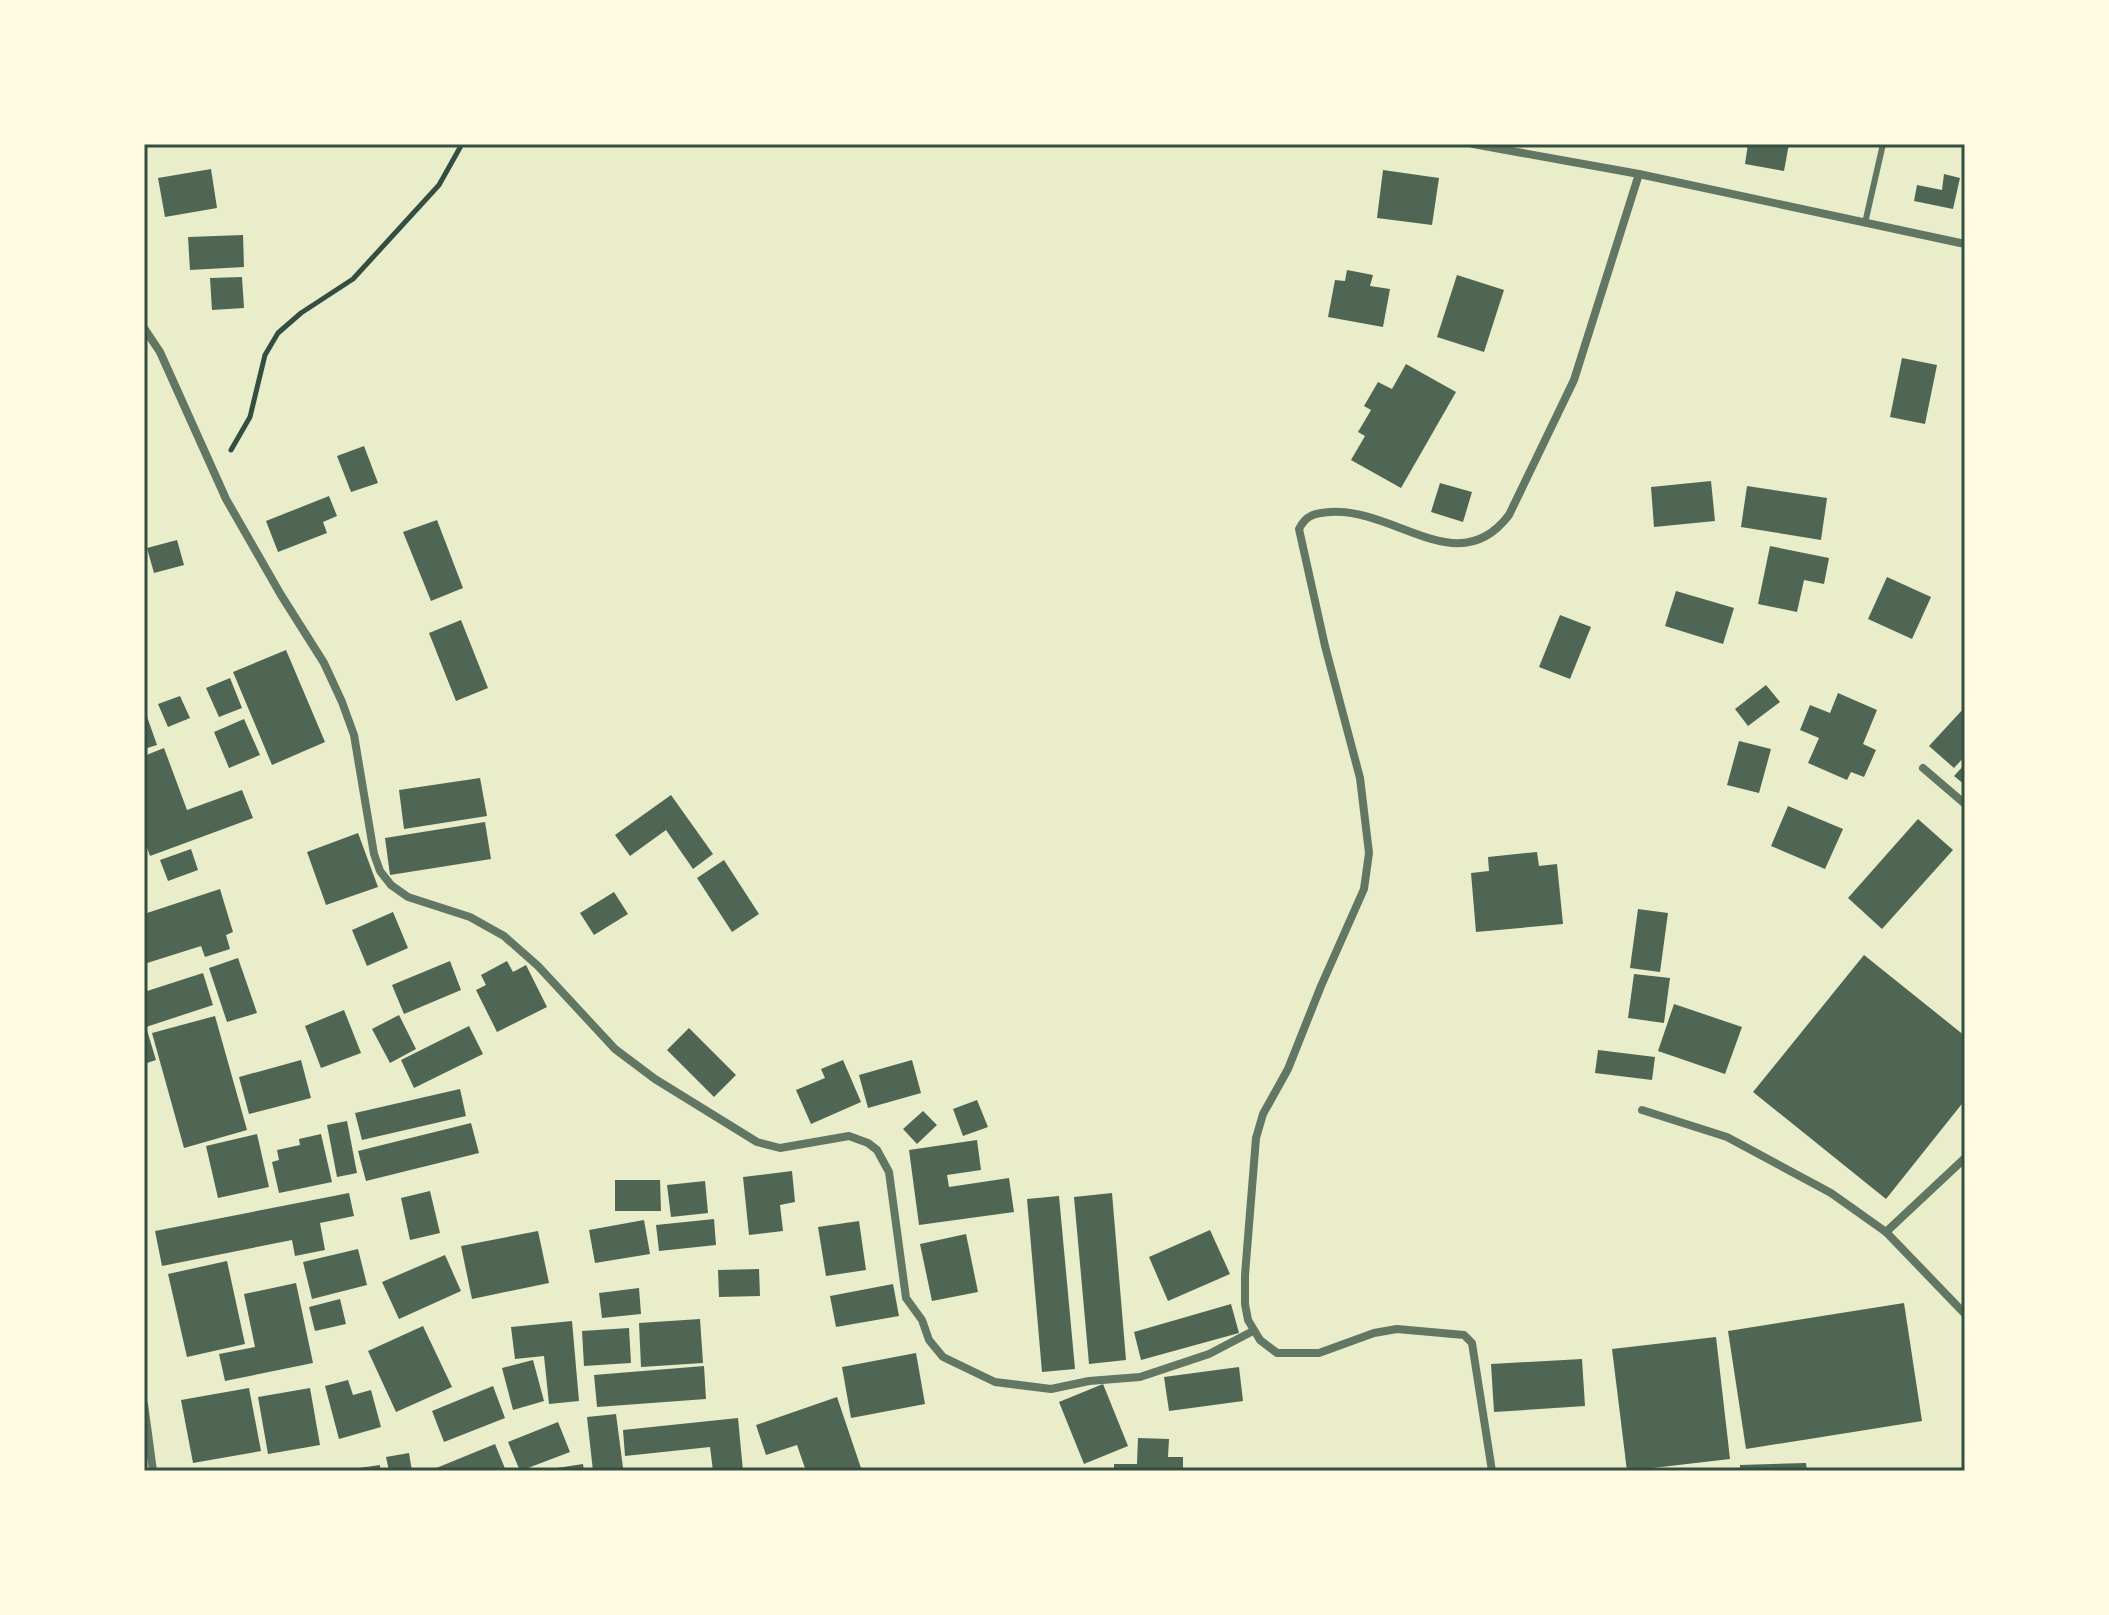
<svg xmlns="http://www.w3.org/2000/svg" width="2109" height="1615" font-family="Quicksand,sans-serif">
  <rect width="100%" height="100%" fill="#e9edc9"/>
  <g fill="#4f6655">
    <polygon points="1748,144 1789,144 1784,171 1745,164"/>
    <polygon points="211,169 217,208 165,217 158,178"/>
    <polygon points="1383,170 1439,178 1432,225 1377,218"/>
    <polygon points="1944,174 1960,178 1953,209 1914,201 1917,185 1942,190"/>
    <polygon points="243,235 244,267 190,270 188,237"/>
    <polygon points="1347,270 1373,275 1370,286 1390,289 1383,327 1328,317 1335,280 1345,281"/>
    <polygon points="1457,275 1504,290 1484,352 1437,337"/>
    <polygon points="242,277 244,308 212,310 210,278"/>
    <polygon points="1902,358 1937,365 1925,424 1890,417"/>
    <polygon points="1406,364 1456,392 1401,488 1351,460 1365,436 1358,432 1371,410 1364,406 1378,382 1392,389"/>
    <polygon points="364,446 378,483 351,492 337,456"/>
    <polygon points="1711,481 1715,521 1654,527 1651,487"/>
    <polygon points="1440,483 1472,492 1463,522 1431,512"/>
    <polygon points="1747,486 1827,498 1821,540 1741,527"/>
    <polygon points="329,496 337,516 323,522 327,533 278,552 266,521"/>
    <polygon points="437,520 463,588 431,601 403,532"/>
    <polygon points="177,540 184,565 154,573 147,548"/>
    <polygon points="1770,546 1829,558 1824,584 1804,580 1797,612 1758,604"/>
    <polygon points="1887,577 1931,597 1912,639 1868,619"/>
    <polygon points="1676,591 1734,608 1723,644 1665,626"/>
    <polygon points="1560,615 1591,627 1570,679 1539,667"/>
    <polygon points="461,620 488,688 456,701 429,633"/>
    <polygon points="286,650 325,742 272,765 233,672"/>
    <polygon points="230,678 242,708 219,717 206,688"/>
    <polygon points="1766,685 1780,702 1748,726 1735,709"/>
    <polygon points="1838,693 1877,710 1863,744 1876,750 1864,777 1851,772 1847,780 1808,763 1819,738 1800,730 1810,705 1830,713"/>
    <polygon points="180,696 190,718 168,727 158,704"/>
    <polygon points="1965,707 1965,756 1954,768 1929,746"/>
    <polygon points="144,708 157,745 144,749"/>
    <polygon points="244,719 260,755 229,768 214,732"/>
    <polygon points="1739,741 1771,749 1759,793 1727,785"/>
    <polygon points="164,748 187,810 242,790 253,818 150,856 144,839 144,756"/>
    <polygon points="1965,764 1965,785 1954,776"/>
    <polygon points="480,778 487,816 404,829 399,790"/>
    <polygon points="671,795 713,854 693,869 666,830 630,856 615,835"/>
    <polygon points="1788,806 1843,829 1825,869 1771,846"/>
    <polygon points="1918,819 1953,850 1882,929 1848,898"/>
    <polygon points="485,822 491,859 390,875 385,838"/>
    <polygon points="358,833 378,887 326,905 307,852"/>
    <polygon points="191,849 198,870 168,881 160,860"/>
    <polygon points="1537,852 1539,866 1557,864 1563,924 1476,932 1471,873 1489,871 1488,857"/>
    <polygon points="724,860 759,914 732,932 697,878"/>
    <polygon points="220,889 233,932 226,935 230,949 205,957 201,946 144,964 144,914"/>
    <polygon points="614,892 628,914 594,935 580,913"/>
    <polygon points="1638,909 1668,913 1660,972 1630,968"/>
    <polygon points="393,912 408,948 367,966 352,930"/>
    <polygon points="1864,955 1965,1036 1965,1100 1886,1199 1753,1092"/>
    <polygon points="238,958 257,1013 227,1022 209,968"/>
    <polygon points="450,961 461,990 404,1014 392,985"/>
    <polygon points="507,961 513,972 526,965 547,1007 497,1032 476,990 486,985 481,975"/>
    <polygon points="203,973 213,1005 146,1027 156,1060 144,1064 144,992"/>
    <polygon points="1634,974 1670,978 1664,1023 1628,1018"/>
    <polygon points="1674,1004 1742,1027 1725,1074 1658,1051"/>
    <polygon points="344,1010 361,1053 321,1068 305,1026"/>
    <polygon points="399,1015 416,1049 390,1063 372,1029"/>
    <polygon points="215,1016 247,1130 184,1148 152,1033"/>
    <polygon points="469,1026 483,1054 414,1088 401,1060"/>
    <polygon points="689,1028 736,1075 714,1097 667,1050"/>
    <polygon points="1598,1050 1655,1057 1652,1080 1595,1073"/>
    <polygon points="301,1060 311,1098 249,1114 239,1077"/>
    <polygon points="843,1060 861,1102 811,1124 796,1090 825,1078 821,1069"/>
    <polygon points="912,1060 921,1093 868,1108 859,1075"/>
    <polygon points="460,1089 466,1116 362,1140 355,1113"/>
    <polygon points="977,1100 988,1127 963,1136 953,1109"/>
    <polygon points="923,1111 937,1125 917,1144 903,1129"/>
    <polygon points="347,1121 357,1173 337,1177 327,1125"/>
    <polygon points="471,1123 479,1153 366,1181 358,1151"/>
    <polygon points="257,1134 269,1187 218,1198 206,1146"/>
    <polygon points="321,1134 332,1182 279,1193 272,1162 279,1160 277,1150 300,1145 299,1139"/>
    <polygon points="977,1140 981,1170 947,1175 949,1187 1009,1178 1014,1212 919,1225 909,1150"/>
    <polygon points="792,1171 795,1202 780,1205 783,1231 749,1235 743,1177"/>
    <polygon points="615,1180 660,1180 661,1211 615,1211"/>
    <polygon points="705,1181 708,1213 671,1217 667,1185"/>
    <polygon points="430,1191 440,1233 410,1240 401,1198"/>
    <polygon points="349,1193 354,1216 320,1223 325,1250 295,1256 292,1240 162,1266 155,1231"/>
    <polygon points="1112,1193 1126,1360 1089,1364 1074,1197"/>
    <polygon points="1059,1196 1075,1369 1042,1372 1027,1199"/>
    <polygon points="714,1219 716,1245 659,1251 656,1225"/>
    <polygon points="644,1220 650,1254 595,1263 589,1230"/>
    <polygon points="859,1221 866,1270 826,1276 818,1227"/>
    <polygon points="1210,1230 1230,1274 1168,1301 1149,1257"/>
    <polygon points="538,1231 549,1283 472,1299 461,1246"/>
    <polygon points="966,1234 978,1292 932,1301 920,1244"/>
    <polygon points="358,1249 367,1285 312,1299 303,1262"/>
    <polygon points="445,1255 461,1291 399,1319 382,1282"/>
    <polygon points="227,1261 245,1344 187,1357 168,1274"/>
    <polygon points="759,1269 760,1296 719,1297 718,1270"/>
    <polygon points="296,1283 313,1363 225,1381 219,1354 255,1347 244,1294"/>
    <polygon points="893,1284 899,1316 836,1327 830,1296"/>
    <polygon points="639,1288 641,1314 602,1318 599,1293"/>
    <polygon points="340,1299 346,1324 315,1331 309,1307"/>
    <polygon points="1904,1303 1922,1421 1746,1449 1728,1331"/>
    <polygon points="1231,1304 1239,1333 1141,1360 1134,1332"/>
    <polygon points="700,1319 703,1363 641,1367 639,1323"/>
    <polygon points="572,1321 579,1401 549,1404 544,1356 515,1359 511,1327"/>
    <polygon points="423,1326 452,1387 396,1412 368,1351"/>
    <polygon points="629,1328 631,1363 584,1366 582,1331"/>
    <polygon points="1716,1337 1730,1459 1627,1471 1612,1349"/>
    <polygon points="916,1353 925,1404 851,1418 842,1367"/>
    <polygon points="1582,1359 1585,1406 1494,1412 1491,1364"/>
    <polygon points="533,1360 544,1401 513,1410 502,1368"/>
    <polygon points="704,1366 706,1399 597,1407 594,1375"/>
    <polygon points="1239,1367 1243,1401 1169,1411 1164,1377"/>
    <polygon points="348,1380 353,1395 371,1390 381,1427 339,1439 325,1386"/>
    <polygon points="1103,1384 1128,1446 1084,1464 1059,1402"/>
    <polygon points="493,1386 505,1418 444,1442 432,1411"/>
    <polygon points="249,1388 261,1451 193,1463 181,1400"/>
    <polygon points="310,1388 320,1445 268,1454 258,1397"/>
    <polygon points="837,1397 862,1471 806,1471 797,1445 766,1455 756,1425"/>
    <polygon points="616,1414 623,1468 593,1471 587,1417"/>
    <polygon points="738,1418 743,1471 713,1471 710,1447 625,1456 623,1430"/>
    <polygon points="558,1422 570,1452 520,1471 508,1442"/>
    <polygon points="1138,1438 1169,1439 1168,1457 1183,1457 1183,1471 1114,1471 1114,1464 1137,1464"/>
    <polygon points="495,1444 506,1471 429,1471"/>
    <polygon points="409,1453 412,1471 389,1471 386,1457"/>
    <polygon points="1806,1463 1807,1471 1740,1471 1740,1465"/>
    <polygon points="583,1464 584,1471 550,1471 550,1469"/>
    <polygon points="380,1465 380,1471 352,1471 352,1469"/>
  </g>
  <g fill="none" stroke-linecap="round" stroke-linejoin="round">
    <polyline stroke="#344e41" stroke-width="5" points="231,450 250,417 265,355 278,333 301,313 353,279 439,185 462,144"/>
    <polyline stroke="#617663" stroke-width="6" points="1865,223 1883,144"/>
    <g stroke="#617663" stroke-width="8">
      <polyline points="1473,144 1639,174 1965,244"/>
      <polyline points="144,328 160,352 226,499 281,595 324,663 342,702 354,735 374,854 380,871 391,885 408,897 470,917 504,936 538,966 615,1049 655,1079 757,1142 780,1148 849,1136 868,1143 877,1150 889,1172 906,1298 922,1320 929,1340 943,1357 995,1382 1051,1389 1089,1381 1140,1377 1209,1354 1253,1331"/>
      <polyline points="1923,768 1965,804"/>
      <polyline points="1642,1110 1727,1137 1831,1193 1886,1232 1965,1314"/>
      <polyline points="1886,1232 1965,1158"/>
      <polyline points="144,1404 153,1471"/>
      <path d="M 1492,1471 L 1472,1343 L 1464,1335 L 1397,1329 L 1374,1333 L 1319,1353 L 1277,1353 L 1260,1340 L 1248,1320 L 1245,1304 L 1245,1275 L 1256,1138 L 1263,1114 L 1288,1069 L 1321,986 L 1364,889 L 1369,853 L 1360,778 L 1325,646 L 1299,529 C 1306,515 1315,513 1330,512 C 1397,508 1458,582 1509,515 L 1574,380 L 1639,174"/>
    </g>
  </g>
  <rect width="2109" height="1615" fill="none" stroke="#fefae0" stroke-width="292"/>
  <rect x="146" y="146" width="1817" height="1323" fill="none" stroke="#344e41" stroke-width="3"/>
</svg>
